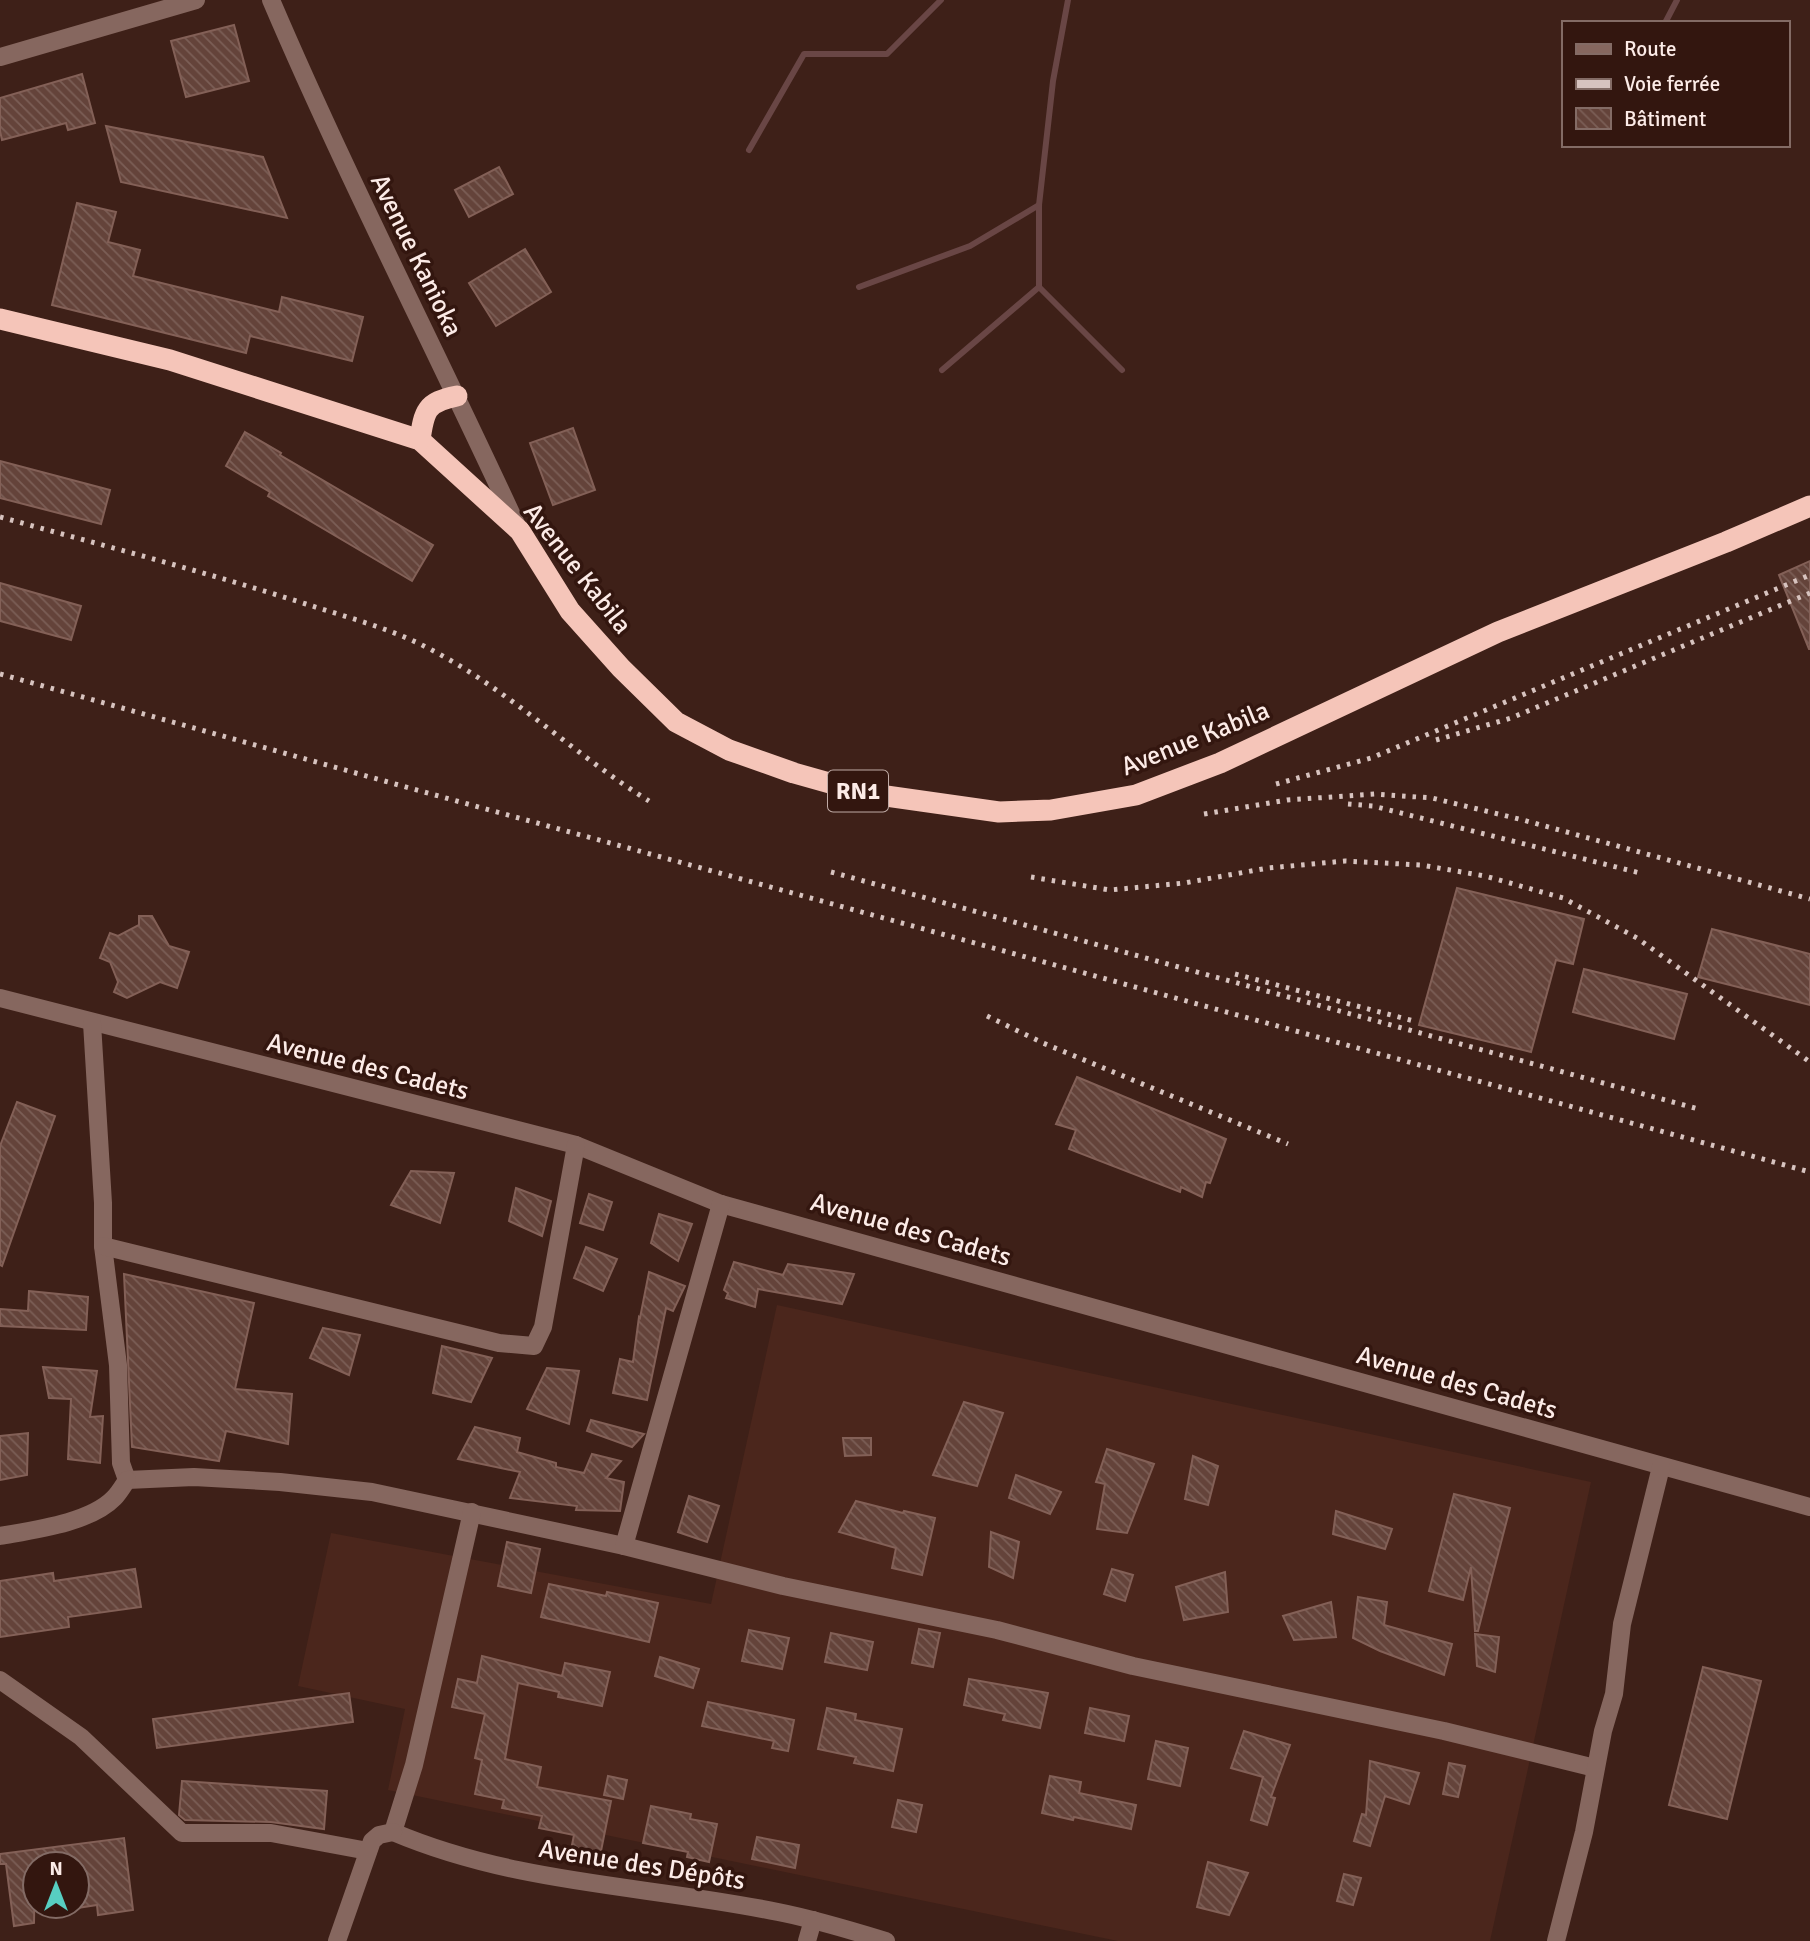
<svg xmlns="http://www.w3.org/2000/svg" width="1810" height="1941" font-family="Signika,sans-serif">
  <defs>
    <pattern id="building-back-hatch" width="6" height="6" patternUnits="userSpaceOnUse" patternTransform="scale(1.75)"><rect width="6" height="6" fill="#64433a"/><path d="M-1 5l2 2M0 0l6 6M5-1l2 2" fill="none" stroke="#7b5e56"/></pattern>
  </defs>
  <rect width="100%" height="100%" fill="#3e2018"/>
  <polygon fill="#4b261c" points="777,1305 1591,1482 1490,1941 1118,1941 388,1790 405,1709 298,1686 331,1533 711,1604"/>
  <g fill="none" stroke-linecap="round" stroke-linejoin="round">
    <g stroke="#694645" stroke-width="6">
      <polyline points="1665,23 1677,0"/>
      <polyline points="749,150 804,54 887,54 941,0"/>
      <polyline points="859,287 970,246 1039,205"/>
      <polyline points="1039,287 1122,370"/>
      <polyline points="942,370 1039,287 1039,205 1053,81 1068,0"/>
    </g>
  </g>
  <g fill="url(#building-back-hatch)" stroke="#836057" stroke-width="2">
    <polygon points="234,25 249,81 186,97 171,41"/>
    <polygon points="82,74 95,123 68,130 66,123 2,140 0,131 0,98"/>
    <polygon points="106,126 263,157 287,218 121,182"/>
    <polygon points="499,167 513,194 469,217 455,190"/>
    <polygon points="77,203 116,212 108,242 140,250 133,276 279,312 282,297 363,317 352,361 250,336 246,353 52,305"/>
    <polygon points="525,249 551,292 496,326 469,283"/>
    <polygon points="573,428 595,490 553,505 530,443"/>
    <polygon points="245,432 281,453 280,455 433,545 412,581 268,496 270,492 226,466"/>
    <polygon points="0,461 110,490 101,524 0,498"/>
    <polygon points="1810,561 1810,649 1809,649 1779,575"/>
    <polygon points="0,583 81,606 71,640 0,621"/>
    <polygon points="1457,888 1584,919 1573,964 1556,960 1531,1052 1419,1025"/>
    <polygon points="139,916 152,916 169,946 189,952 177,988 160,982 127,998 114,992 118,982 110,962 100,958 110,933 118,936 139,925"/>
    <polygon points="1712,929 1810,954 1810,1005 1698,977"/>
    <polygon points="1584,969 1687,994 1674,1039 1573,1012"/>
    <polygon points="1077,1077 1226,1139 1210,1183 1206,1182 1202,1197 1181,1187 1180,1192 1069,1149 1076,1130 1056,1124"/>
    <polygon points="17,1102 55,1116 2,1266 0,1265 0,1146"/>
    <polygon points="411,1171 454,1173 440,1223 391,1205"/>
    <polygon points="516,1188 551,1201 542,1236 509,1221"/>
    <polygon points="589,1194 612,1202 603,1230 580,1223"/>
    <polygon points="659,1214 692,1224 678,1261 651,1243"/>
    <polygon points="586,1247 617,1259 603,1291 574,1278"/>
    <polygon points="734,1262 783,1275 788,1264 854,1274 842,1304 758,1289 755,1307 726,1298 728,1293 724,1290"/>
    <polygon points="649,1272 685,1286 673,1311 666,1308 647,1400 613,1393 620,1359 633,1362 639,1317 640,1318"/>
    <polygon points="124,1274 254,1303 235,1389 292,1394 288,1444 226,1431 219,1461 132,1447"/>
    <polygon points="29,1291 88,1297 86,1330 0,1326 0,1309 28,1311"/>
    <polygon points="323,1328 360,1335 349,1375 310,1358"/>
    <polygon points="442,1346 492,1358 471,1402 433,1393"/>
    <polygon points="43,1367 97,1371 90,1417 103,1416 100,1463 68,1459 71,1399 49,1398"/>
    <polygon points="547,1368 579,1371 569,1424 527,1409"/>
    <polygon points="964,1402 1003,1413 977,1486 933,1475"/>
    <polygon points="591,1420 644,1434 632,1447 587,1431"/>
    <polygon points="475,1427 520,1438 517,1452 556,1463 556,1467 584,1473 592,1454 621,1461 606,1478 624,1482 620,1511 576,1510 577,1506 510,1498 520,1472 458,1459"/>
    <polygon points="28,1433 27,1475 0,1480 0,1436"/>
    <polygon points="843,1438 871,1438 871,1455 845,1456"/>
    <polygon points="1107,1449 1154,1464 1127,1533 1097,1529 1105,1484 1096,1482"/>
    <polygon points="1193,1456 1218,1466 1208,1505 1185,1499"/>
    <polygon points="1016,1475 1061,1492 1050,1514 1009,1498"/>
    <polygon points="1454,1494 1510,1508 1478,1631 1475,1631 1471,1567 1463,1600 1429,1591"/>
    <polygon points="689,1496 719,1506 707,1542 678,1532"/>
    <polygon points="856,1501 903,1513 904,1511 935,1518 922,1575 892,1568 896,1548 839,1532"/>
    <polygon points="1336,1511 1392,1529 1385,1549 1333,1534"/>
    <polygon points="991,1532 1019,1542 1013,1578 989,1567"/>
    <polygon points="507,1542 540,1549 531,1593 498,1586"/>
    <polygon points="135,1569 141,1607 68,1617 69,1627 0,1637 0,1581 53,1573 54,1581"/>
    <polygon points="1112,1569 1133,1575 1125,1601 1104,1594"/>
    <polygon points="1225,1572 1228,1612 1184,1620 1176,1587"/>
    <polygon points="549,1584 606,1596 607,1592 658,1603 649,1642 541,1617"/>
    <polygon points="1358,1597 1387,1602 1384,1625 1452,1644 1444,1675 1380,1651 1353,1638"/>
    <polygon points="1331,1602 1336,1637 1294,1640 1283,1616"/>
    <polygon points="919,1629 940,1633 933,1667 912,1663"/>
    <polygon points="749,1630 789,1638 782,1669 742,1661"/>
    <polygon points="831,1633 873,1642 867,1670 825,1662"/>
    <polygon points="1475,1634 1499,1637 1495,1672 1477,1666"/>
    <polygon points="482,1656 562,1676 565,1663 610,1672 602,1706 558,1697 559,1692 518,1683 505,1759 541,1767 537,1787 611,1801 598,1866 569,1860 574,1835 539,1828 542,1816 502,1808 504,1800 475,1794 482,1760 475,1758 485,1714 452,1707 458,1679 477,1683"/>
    <polygon points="660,1657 699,1669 693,1688 655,1676"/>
    <polygon points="1703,1667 1761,1681 1727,1819 1669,1805"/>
    <polygon points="969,1679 1048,1693 1040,1728 1003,1720 1005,1714 964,1705"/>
    <polygon points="349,1693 353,1722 157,1748 153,1719"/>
    <polygon points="708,1702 794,1720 788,1751 772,1748 774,1741 702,1726"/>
    <polygon points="827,1708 856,1714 855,1720 902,1729 893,1771 854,1763 856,1757 818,1749"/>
    <polygon points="1090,1708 1129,1716 1124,1741 1085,1733"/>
    <polygon points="1244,1731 1290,1745 1271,1797 1275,1798 1267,1825 1251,1820 1263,1777 1231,1768"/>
    <polygon points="1156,1741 1188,1748 1180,1786 1148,1779"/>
    <polygon points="1370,1761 1419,1773 1409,1804 1385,1796 1370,1846 1354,1841 1362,1814 1366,1815"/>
    <polygon points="1449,1763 1465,1766 1458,1797 1443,1794"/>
    <polygon points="608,1776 627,1780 623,1799 604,1795"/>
    <polygon points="1050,1776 1081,1782 1079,1793 1136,1805 1131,1829 1074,1817 1073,1820 1042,1813"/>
    <polygon points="182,1781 327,1791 324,1829 271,1822 185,1820 179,1815"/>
    <polygon points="898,1800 922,1805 916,1832 892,1827"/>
    <polygon points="651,1806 691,1814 690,1819 717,1824 709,1862 687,1857 688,1852 643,1843"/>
    <polygon points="757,1837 799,1845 795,1868 752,1859"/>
    <polygon points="124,1838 133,1910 98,1915 97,1905 77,1908 77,1864 35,1864 34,1923 14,1926 6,1864 0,1864 0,1854"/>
    <polygon points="1208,1862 1248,1873 1229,1915 1197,1907"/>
    <polygon points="1344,1874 1361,1878 1353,1905 1337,1901"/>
  </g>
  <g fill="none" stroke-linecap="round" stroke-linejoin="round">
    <g stroke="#86675f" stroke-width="18">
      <path d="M 271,0 C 347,178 436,350 517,526"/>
      <polyline points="0,57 196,0"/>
      <polyline points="0,998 576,1145 721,1204 1810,1507"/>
      <polyline points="92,1023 103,1203 103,1246 118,1365 121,1463 127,1480"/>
      <polyline points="103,1246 499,1343 534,1346 543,1327 576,1145"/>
      <polyline points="127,1480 194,1477 280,1482 372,1492 624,1546 783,1586 997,1630 1133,1666 1444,1731 1595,1768"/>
      <path d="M 0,1536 C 33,1530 90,1523 114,1498 C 119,1493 123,1486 127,1480"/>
      <polyline points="624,1546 721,1204"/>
      <polyline points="0,1680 81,1737 182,1833 271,1833 368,1851"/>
      <path d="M 393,1832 C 518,1885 647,1885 778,1912 C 814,1919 850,1930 886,1941"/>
      <polyline points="393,1832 414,1765 472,1512"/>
      <polyline points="337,1941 372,1841 379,1835 393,1832"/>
      <polyline points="807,1941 813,1920"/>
      <polyline points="1556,1941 1584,1832 1603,1731 1614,1694 1622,1624 1661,1467"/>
    </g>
    <g stroke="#f5c5b9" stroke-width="21">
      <polyline points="0,319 170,360 420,440 520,531 570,611 621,668 676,722 729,750 794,773 865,793 999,812 1051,810 1136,795 1220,763 1498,632 1726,542 1810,506"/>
      <path d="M 420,440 C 424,411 426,402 457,396"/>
    </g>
    <g stroke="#d7c3bf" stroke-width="5" stroke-dasharray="3.5 7" stroke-linecap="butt">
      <path d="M 0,517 C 102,545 205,572 306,604 C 346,617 389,628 426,647 C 507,688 572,753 649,801"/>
      <polyline points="0,674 424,792 1810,1172"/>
      <polyline points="1436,740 1511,718 1810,593"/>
      <polyline points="1276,784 1371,758 1810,575"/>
      <polyline points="1348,804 1373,806 1644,874"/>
      <polyline points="1204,814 1287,800 1375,794 1432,798 1523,820 1810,899"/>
      <polyline points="831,872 1702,1110"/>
      <polyline points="1031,877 1110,890 1184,883 1268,868 1345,861 1421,865 1485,876 1563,898 1637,938 1810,1062"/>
      <polyline points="1235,974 1414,1021"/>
      <polyline points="987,1016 1043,1043 1288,1144"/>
    </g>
  </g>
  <g text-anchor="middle" stroke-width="7" stroke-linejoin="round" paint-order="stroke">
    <rect fill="#33160f" stroke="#c0aba6" stroke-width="2" x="828" y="770.5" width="60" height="41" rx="5"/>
    <g font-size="24" font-weight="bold" fill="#fcebe7">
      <text x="858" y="799">RN1</text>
    </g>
    <g font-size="26" fill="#fcebe7" stroke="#33160f">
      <text transform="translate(417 255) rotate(64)" y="9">Avenue Kanioka</text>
      <text transform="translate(578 568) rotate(52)" y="9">Avenue Kabila</text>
      <text transform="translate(1195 738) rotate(-22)" y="9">Avenue Kabila</text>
      <text transform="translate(368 1066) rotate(14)" y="9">Avenue des Cadets</text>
      <text transform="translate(911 1229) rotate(16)" y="9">Avenue des Cadets</text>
      <text transform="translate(1457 1382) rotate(16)" y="9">Avenue des Cadets</text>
      <text transform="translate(642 1864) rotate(9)" y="9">Avenue des Dépôts</text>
    </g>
  </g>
  <rect x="1562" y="21" width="228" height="126" fill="#33160f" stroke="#836b65" stroke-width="2"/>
  <rect x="1576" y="44" width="35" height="10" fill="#86675f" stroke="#836b65" stroke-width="2"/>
  <text x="1624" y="56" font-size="21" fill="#fcebe7">Route</text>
  <rect x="1576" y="79" width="35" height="10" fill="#d7c3bf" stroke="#836b65" stroke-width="2"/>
  <text x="1624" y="91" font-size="21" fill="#fcebe7">Voie ferrée</text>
  <rect x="1576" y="108" width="35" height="21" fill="url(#building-back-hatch)" stroke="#836b65" stroke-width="2"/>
  <text x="1624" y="126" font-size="21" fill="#fcebe7">Bâtiment</text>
  <g transform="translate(56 1885)"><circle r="33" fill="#33160f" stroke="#836b65" stroke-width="2"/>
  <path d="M0-5L12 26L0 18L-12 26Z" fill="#57cec1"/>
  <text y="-10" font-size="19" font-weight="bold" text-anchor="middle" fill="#fcebe7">N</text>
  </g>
</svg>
